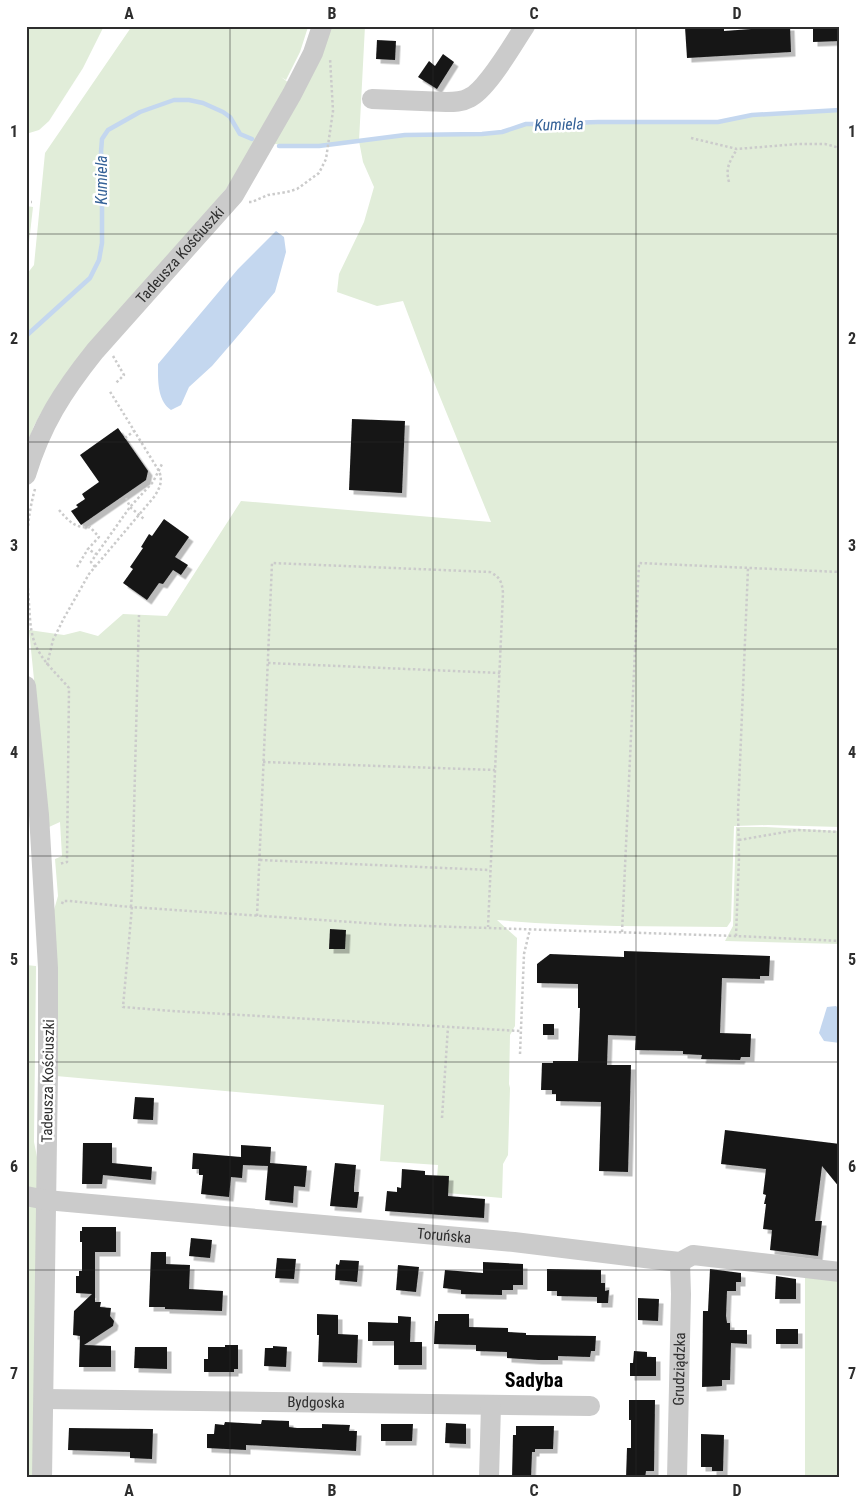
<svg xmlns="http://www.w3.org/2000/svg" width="866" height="1504" font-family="'Roboto Condensed',sans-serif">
  <defs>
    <filter id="shadow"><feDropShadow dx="4.5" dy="4.5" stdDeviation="0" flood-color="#0004"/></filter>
  </defs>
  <rect width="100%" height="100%" fill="#fff"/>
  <g fill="#e1edd9">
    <polygon points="26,26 104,26 83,68 49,121 39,130 26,134"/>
    <polygon points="132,26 308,27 300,52 286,80 281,77 289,83 239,173 41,413 34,426 26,446 26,275 34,265 45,153"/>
    <path d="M 329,26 L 365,26 L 359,141 L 405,135 L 482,134 L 502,132 L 526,124 L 537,124 L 598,122 L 718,122 L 752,115 L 840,110 L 840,827 L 768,825 L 734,826 L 731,921 L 727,927 C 650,926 573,927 497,920 L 517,938 L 515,1026 L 510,1035 L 509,1084 L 510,1088 L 508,1155 L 503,1164 L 502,1198 L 436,1192 L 438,1165 L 380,1161 L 384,1105 L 56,1076 L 54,910 L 58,896 L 55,859 L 62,856 L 60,822 L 49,827 L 29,630 L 64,635 L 80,631 L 98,636 L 123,614 L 167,616 L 241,501 L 491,522 L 429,370 L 403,301 L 377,306 L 337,292 L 339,274 L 364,222 L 374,187 L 363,162 L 359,141 L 319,146 L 274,144 Z"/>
    <polygon points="26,206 33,207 26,269"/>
    <polygon points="736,827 766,827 840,831 840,944 725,941 733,926"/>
    <polygon points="26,965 36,966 34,1142 39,1167 35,1478 26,1478"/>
    <polygon points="805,1275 840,1279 840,1478 805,1478"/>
  </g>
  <g fill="#c4d7ef">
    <path d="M 276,231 L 284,237 L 286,252 L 275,292 L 231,344 L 212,366 L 189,387 L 181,405 L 171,410 C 157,400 158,380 158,364 L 238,269 Z"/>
    <polygon points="836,1006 840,1010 840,1043 824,1041 819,1033 827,1007"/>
  </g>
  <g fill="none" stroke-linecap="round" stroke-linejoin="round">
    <g stroke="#c4d7ef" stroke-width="4.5">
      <polyline points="279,146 319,146 405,135 482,134 502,132 526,124 537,124 598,122 718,122 752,115 840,110"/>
      <polyline points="26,336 90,278 99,260 102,243 102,169 101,152 102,139 108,130 140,112 174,100 189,100 203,103 223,112 230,117 240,134 252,139"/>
    </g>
  </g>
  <g fill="#151515" filter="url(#shadow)">
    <polygon points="700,26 700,29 724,28 724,31 751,29 751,27 790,26 791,52 687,58 685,27"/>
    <polygon points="840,26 840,41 813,42 813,27"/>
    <polygon points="377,40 396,41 395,60 376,59"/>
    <polygon points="443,54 454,62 437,89 418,77 429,61 435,66"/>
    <polygon points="352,419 405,421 402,493 349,490"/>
    <polygon points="118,428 148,471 146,480 81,525 71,511 78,507 76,505 85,499 82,494 99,482 80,455"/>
    <polygon points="164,519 189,537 175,557 188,565 181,575 173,570 163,584 159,583 147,600 123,583 133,569 130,567 143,548 141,547 149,534 152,536"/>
    <polygon points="330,929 346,930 345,949 329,949"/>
    <polygon points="624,951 770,956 769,976 760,976 760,979 722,978 720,1033 751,1034 750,1057 741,1057 740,1060 701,1059 702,1055 683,1054 683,1051 635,1050 636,1036 608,1035 607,1065 631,1065 628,1172 599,1171 601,1102 556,1101 556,1094 552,1094 552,1090 541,1090 542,1063 553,1063 553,1061 578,1061 580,1008 578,1008 578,984 537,983 537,964 550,954 624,957"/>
    <rect x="543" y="1024" width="11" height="11"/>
    <polygon points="135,1097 154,1098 153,1120 133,1119"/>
    <polygon points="725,1130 840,1144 840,1188 822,1166 815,1221 822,1221 818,1256 770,1250 772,1230 763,1229 766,1204 764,1204 766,1195 763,1194 766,1169 721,1164"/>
    <polygon points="83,1143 112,1143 112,1163 152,1167 151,1180 103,1175 102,1184 82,1184"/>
    <polygon points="241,1145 271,1147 270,1163 307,1166 305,1187 294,1186 293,1203 265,1200 268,1166 243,1165 242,1178 231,1177 229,1197 201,1194 203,1175 199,1175 199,1169 192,1169 193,1153 241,1157"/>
    <polygon points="335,1163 356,1165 354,1187 354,1192 359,1192 357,1208 330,1206"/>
    <polygon points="402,1169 425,1171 425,1175 449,1176 448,1196 485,1199 484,1218 385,1211 387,1191 397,1192 397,1187 401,1188"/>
    <polygon points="82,1227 116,1227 116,1252 95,1252 95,1302 101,1302 100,1307 111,1308 110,1316 114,1321 113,1326 84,1345 111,1346 111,1367 79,1367 80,1336 73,1335 74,1311 92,1294 76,1293 76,1276 79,1276 79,1271 82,1271 82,1242 80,1242 80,1231 82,1231"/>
    <polygon points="191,1238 212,1240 210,1258 189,1256"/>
    <polygon points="151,1252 166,1252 166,1264 190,1265 189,1289 223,1291 222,1311 165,1309 165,1307 149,1307"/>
    <polygon points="277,1258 296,1259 294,1279 275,1278"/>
    <polygon points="340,1260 359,1261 357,1282 335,1280 336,1264 339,1265"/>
    <polygon points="483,1262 523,1264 523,1285 513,1285 513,1290 502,1290 502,1295 461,1294 461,1290 443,1288 445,1270 483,1273"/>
    <polygon points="398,1265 419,1267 416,1292 396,1290"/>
    <polygon points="547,1269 601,1270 601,1283 605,1283 605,1291 609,1290 608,1303 597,1303 597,1297 557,1296 557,1291 547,1291"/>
    <polygon points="710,1269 741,1273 741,1282 736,1282 736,1291 727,1291 726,1316 727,1323 730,1323 730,1330 747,1330 747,1344 731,1343 730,1380 722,1380 722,1386 702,1387 703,1311 708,1311"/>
    <polygon points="776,1276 796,1279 796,1299 775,1299"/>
    <polygon points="638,1298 659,1299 658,1321 638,1320"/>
    <polygon points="317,1314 338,1315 338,1334 358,1335 357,1363 318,1362 319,1335 317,1335"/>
    <polygon points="438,1314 469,1314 469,1327 508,1328 508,1332 526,1333 526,1335 596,1336 595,1351 591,1351 590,1357 558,1356 558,1360 538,1360 507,1358 507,1352 476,1351 476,1345 434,1344 435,1321 438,1321"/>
    <polygon points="398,1316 411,1317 410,1342 422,1342 422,1365 394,1365 394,1341 368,1341 368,1322 398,1323"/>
    <rect x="776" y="1329" width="22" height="15"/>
    <polygon points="225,1345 238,1345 238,1369 234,1369 234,1372 204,1372 204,1359 208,1359 208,1347 225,1347"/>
    <polygon points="273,1346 287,1347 286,1367 264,1366 265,1348 273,1348"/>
    <polygon points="135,1347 167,1347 167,1369 134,1368"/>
    <polygon points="634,1351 647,1352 647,1357 656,1357 656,1376 630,1376 630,1363 633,1363"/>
    <polygon points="629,1400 655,1400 654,1471 646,1471 645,1478 626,1478 627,1448 631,1448 631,1420 629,1420"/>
    <polygon points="262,1420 289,1421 289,1427 297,1428 322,1428 322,1424 350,1425 349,1431 357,1431 356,1451 246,1445 246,1450 207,1448 207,1434 214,1434 215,1424 224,1425 225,1422 261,1424"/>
    <polygon points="446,1423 466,1424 466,1444 445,1443"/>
    <polygon points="381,1424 413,1424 412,1441 381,1441"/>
    <polygon points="516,1426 554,1426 553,1449 535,1449 535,1452 532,1452 531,1478 512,1478 513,1435 516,1435"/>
    <polygon points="69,1428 153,1429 152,1459 130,1458 130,1452 68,1450"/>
    <polygon points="701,1434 724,1435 723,1471 712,1471 712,1467 701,1467"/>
  </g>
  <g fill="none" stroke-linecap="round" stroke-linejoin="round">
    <g stroke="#cbcbcb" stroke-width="2.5" stroke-dasharray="2.5 2.5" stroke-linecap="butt">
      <polyline points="691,138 737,149 798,144 825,144 840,148"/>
      <path d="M 729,182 C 725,168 730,161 737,149"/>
      <polyline points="26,202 32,202"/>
      <polyline points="249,202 252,202 268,195 287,192 297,189 319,173 326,159 333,111 330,58"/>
      <polyline points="113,356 124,375 115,384"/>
      <polyline points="125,438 134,431"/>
      <path d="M 35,489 C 24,528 26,564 29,604 C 30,617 30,633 36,646 C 43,662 57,674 69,688 L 67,862 L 59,864"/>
      <polyline points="126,498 130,507 144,519"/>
      <path d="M 59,510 C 68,520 75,529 90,527 L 99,537 L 88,549 L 96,554"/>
      <polyline points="77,567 88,549"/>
      <polyline points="95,567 91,562 130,507 153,482 162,464"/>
      <polyline points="268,663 500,673"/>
      <path d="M 47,665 L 53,640 L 64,618 L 89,574 L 154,497 C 160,488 163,481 159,471 L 109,390"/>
      <polyline points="263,762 495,770"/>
      <polyline points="739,840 797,830 840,832"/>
      <polyline points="260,860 490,870"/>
      <polyline points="62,904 63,901 69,901 131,907 395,925 736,936 840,941"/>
      <polyline points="131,907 132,890 139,615"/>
      <polyline points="132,907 123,1007 172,1011 520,1031"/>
      <path d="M 257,916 L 272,563 L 490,572 C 500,577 502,582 503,593 L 488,927"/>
      <polyline points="622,932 639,563 840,572"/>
      <polyline points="736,936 739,858 738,811 748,568"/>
      <polyline points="520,1054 524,954 530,929"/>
      <polyline points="442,1118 448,1027"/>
    </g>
    <g stroke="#cbcbcb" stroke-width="20">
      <path d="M 372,99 L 446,102 C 454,102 462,102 469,98 C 487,90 513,44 525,26"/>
      <path id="s1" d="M 26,475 C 41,425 63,391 95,351 L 234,195 L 292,94 L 313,53 L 322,26"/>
      <polyline points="26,686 39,815 48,968 48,1072 42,1478"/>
      <path id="s2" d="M 26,1196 L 46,1200 L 514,1242 L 661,1260 L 680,1262 L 693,1255 L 840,1272"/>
      <path id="s3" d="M 44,1399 L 590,1406"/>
      <polyline points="489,1478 491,1405"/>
      <path id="s4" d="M 677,1478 L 681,1294 L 680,1262"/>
    </g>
  </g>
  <path fill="none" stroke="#2e2e2e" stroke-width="1" stroke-opacity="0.55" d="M 230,26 L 230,1478M 433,26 L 433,1478M 636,26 L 636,1478M 26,234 L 840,234M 26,442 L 840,442M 26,649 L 840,649M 26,856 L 840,856M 26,1062 L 840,1062M 26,1270 L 840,1270"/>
  <g text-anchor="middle" stroke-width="5" stroke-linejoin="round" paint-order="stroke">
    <g font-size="15" fill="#2e2e2e" stroke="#fff">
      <text dy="5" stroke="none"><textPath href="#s1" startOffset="271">Tadeusza Kościuszki</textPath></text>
      <text transform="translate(48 1081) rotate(-89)" y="5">Tadeusza Kościuszki</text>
      <text dy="5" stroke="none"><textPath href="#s2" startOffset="420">Toruńska</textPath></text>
      <text dy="5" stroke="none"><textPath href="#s4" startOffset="109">Grudziądzka</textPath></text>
      <text dy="5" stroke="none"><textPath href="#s3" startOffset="272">Bydgoska</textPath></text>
    </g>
    <g font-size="16" font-style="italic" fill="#346197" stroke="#fff">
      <text transform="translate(559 124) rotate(-2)" y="6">Kumiela</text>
      <text transform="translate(101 180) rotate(-90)" y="6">Kumiela</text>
    </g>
    <g font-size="20" font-weight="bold" fill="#000" stroke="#fff">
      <text x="534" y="1387">Sadyba</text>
    </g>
  </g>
  <rect width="866" height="1504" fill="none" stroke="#ffffff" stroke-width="55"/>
  <rect x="28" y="28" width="810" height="1448" fill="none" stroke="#2e2e2e" stroke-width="2"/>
  <g font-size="16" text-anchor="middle" font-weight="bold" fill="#2e2e2e">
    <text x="129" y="19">A</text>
    <text x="332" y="19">B</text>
    <text x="534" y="19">C</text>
    <text x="737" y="19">D</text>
    <text x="14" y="137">1</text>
    <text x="852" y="137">1</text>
    <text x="14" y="344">2</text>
    <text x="852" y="344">2</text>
    <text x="14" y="551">3</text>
    <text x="852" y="551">3</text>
    <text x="14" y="758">4</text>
    <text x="852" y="758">4</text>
    <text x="14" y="965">5</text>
    <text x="852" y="965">5</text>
    <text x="14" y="1172">6</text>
    <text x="852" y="1172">6</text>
    <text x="14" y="1379">7</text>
    <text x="852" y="1379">7</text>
    <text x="129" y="1496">A</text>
    <text x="332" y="1496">B</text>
    <text x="534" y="1496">C</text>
    <text x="737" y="1496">D</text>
  </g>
</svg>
